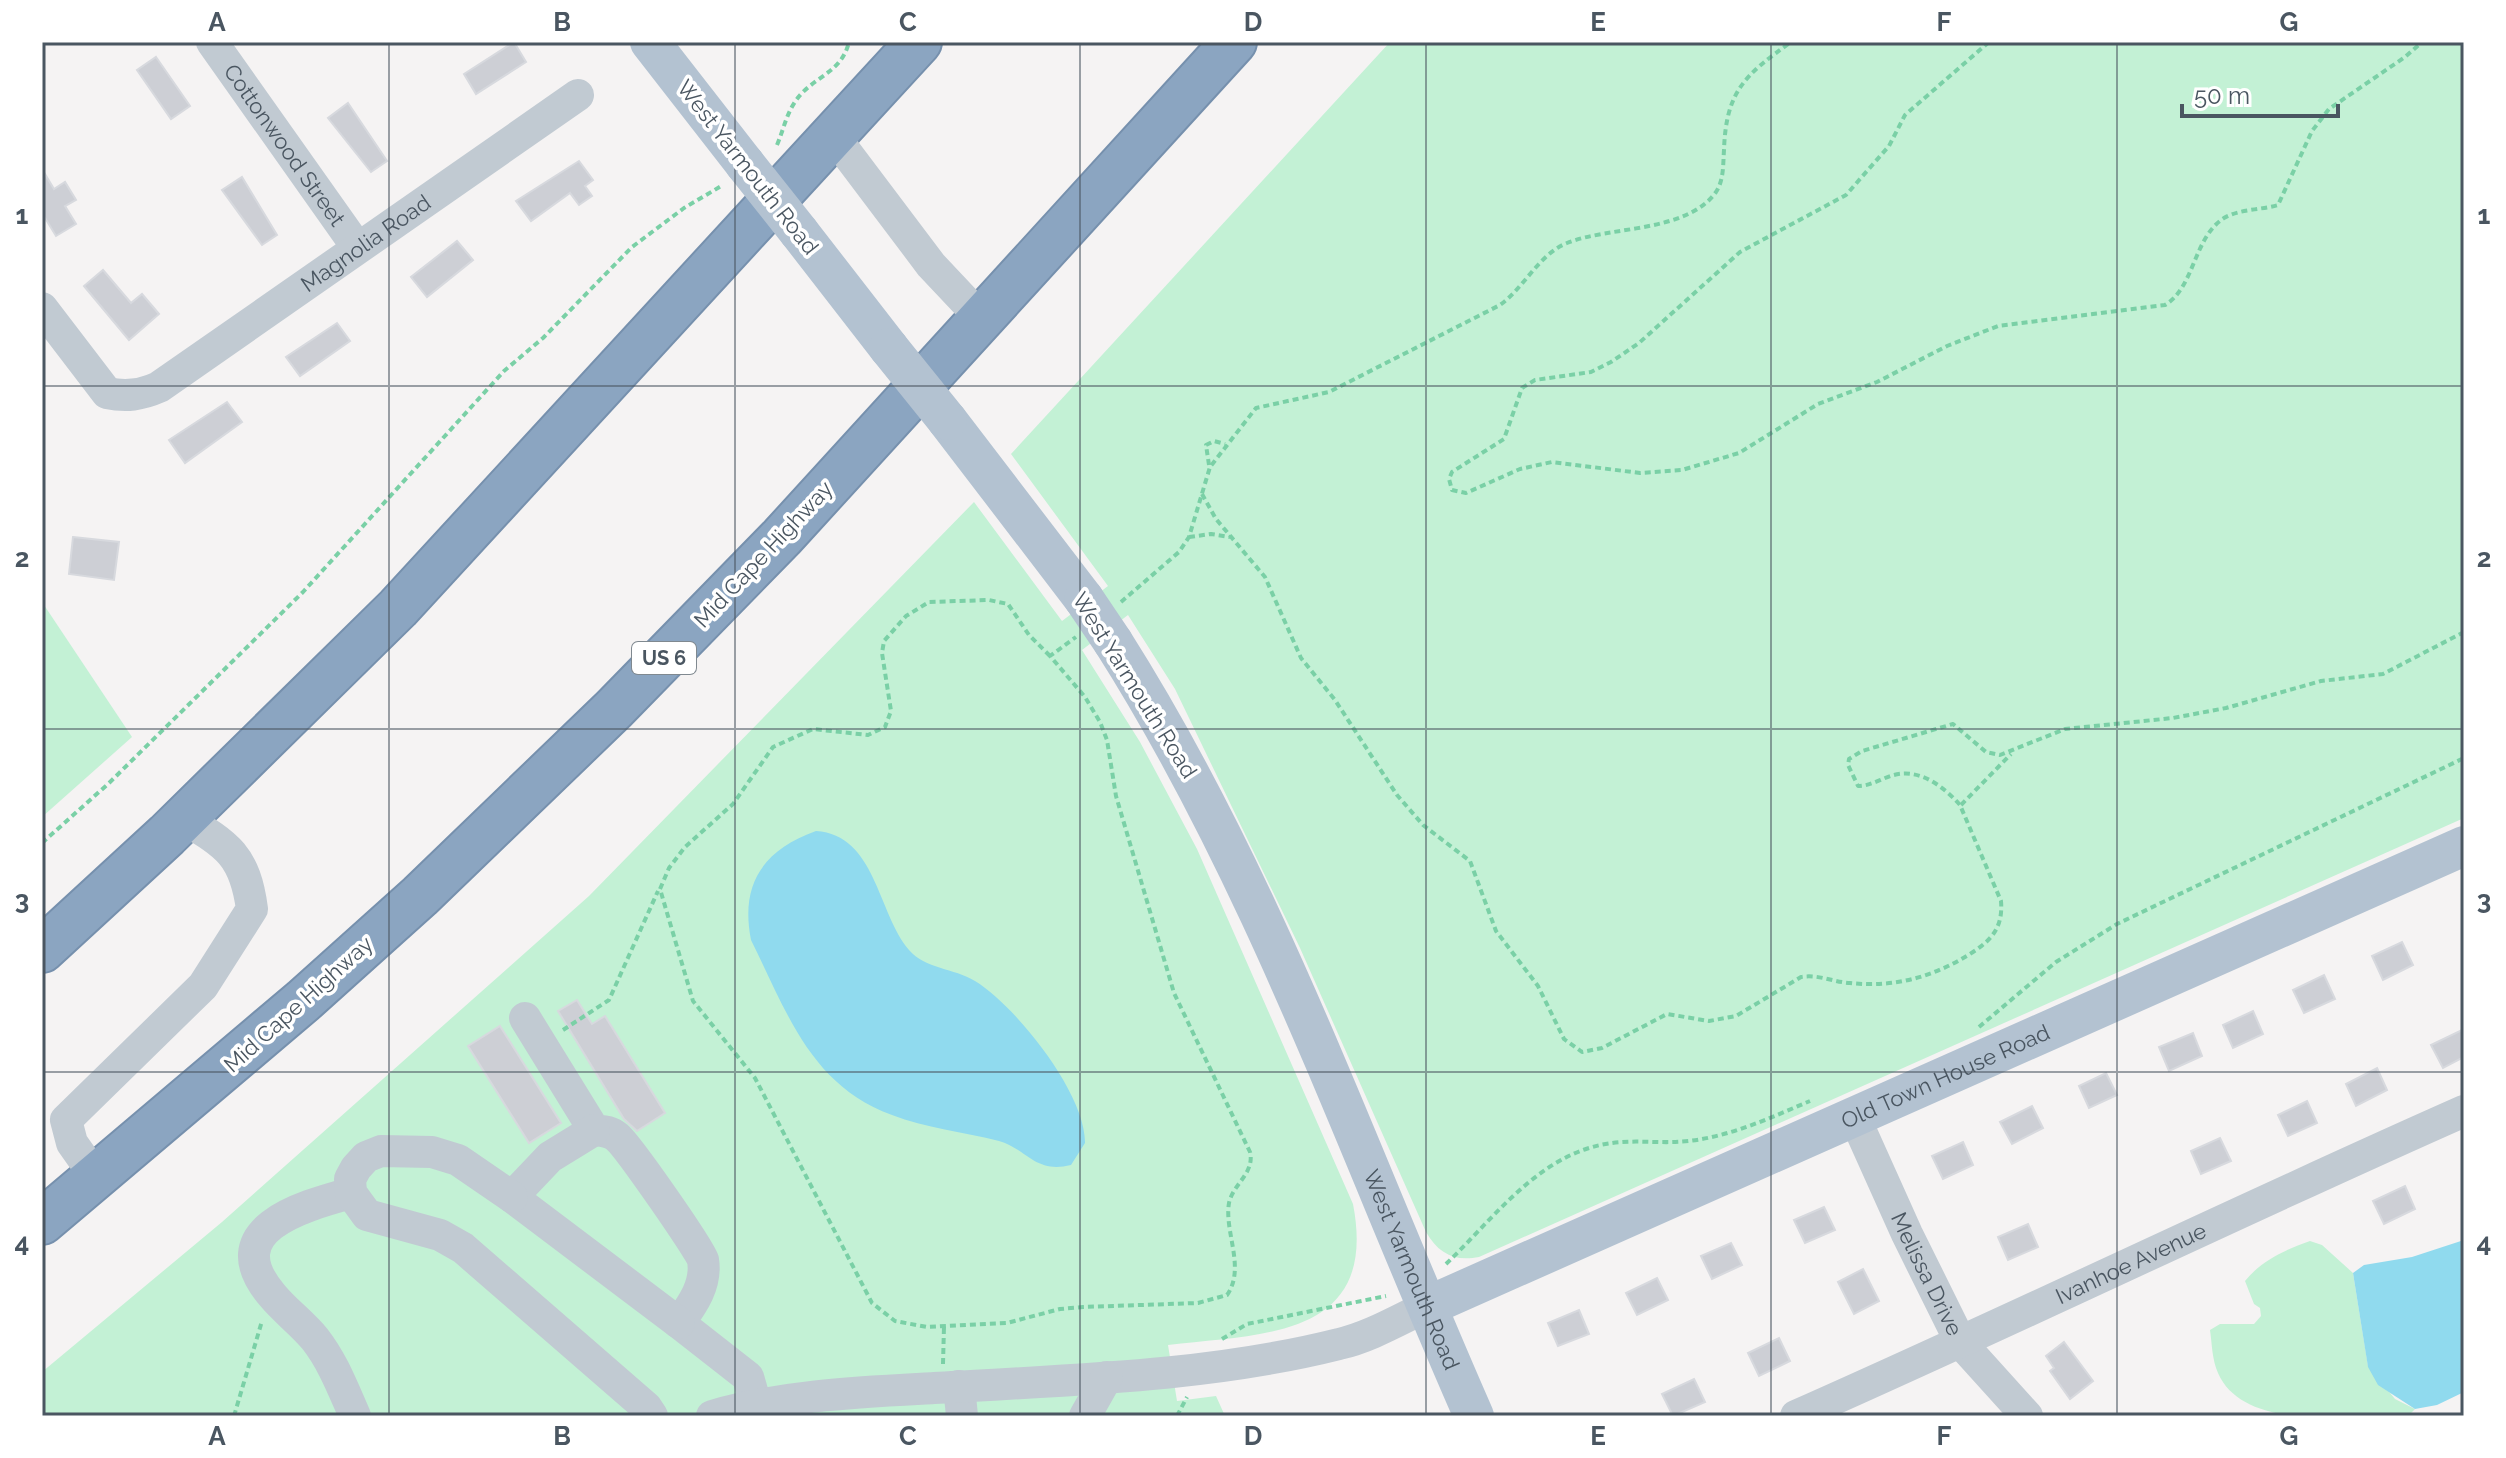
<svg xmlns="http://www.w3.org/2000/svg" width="2506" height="1458" font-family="Raleway,sans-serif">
  <rect width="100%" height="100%" fill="#f5f3f3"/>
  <g fill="#c3f1d5">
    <path d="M 1390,42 L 2464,42 L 2464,818 L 1479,1257 C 1454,1262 1438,1253 1426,1232 L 1300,948 L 1175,689 L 1128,615 L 1082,650 L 1140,742 L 1197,849 L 1353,1204 C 1379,1338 1263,1334 1168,1345 L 1177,1401 L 1216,1396 L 1225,1416 L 42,1416 L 42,1372 L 222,1222 L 589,896 L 974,502 L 1062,621 L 1108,586 L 1011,454 Z"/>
    <polygon points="42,602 132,737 42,817"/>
    <path d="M 2310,1241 L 2322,1245 L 2353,1273 L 2368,1366 L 2395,1399 L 2415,1409 L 2408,1416 C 2355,1416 2244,1433 2218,1373 C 2212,1360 2212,1344 2210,1330 L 2220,1324 L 2254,1324 L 2261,1316 L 2260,1308 L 2254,1304 L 2245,1281 C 2262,1260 2285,1250 2310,1241 Z"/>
  </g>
  <g fill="#90daee">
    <path d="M 816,831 C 876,835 877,912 909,950 C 925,969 954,968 975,981 C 1016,1006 1086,1094 1085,1143 L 1071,1165 C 1035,1174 1027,1149 999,1141 C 964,1132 925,1128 892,1115 C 810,1085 787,1012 751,940 C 740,884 763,850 816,831 Z"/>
    <polygon points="2464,1240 2464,1392 2437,1405 2415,1409 2378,1385 2368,1367 2353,1273 2364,1265 2412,1257"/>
  </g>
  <g fill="#cdcfd5" stroke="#d7d9de" stroke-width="2">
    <polygon points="514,42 526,62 476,94 464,74"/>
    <polygon points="156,57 190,106 171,119 137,70"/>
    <polygon points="348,103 387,161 371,172 328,118"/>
    <polygon points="579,161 593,180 585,186 592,196 579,205 570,193 531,221 516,201"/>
    <polygon points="42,169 54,189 65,182 76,200 65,206 76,224 56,236 42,213"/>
    <polygon points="242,177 277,235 262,245 222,190"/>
    <polygon points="457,241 473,260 427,297 411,277"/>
    <polygon points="103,270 131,303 142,294 159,314 129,340 84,286"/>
    <polygon points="337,323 350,341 300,376 286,357"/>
    <polygon points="227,402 242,422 185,463 169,440"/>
    <polygon points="73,537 119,542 114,580 69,574"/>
    <polygon points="2402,942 2413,965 2383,980 2372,956"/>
    <polygon points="2324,975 2335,999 2304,1013 2293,990"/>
    <polygon points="577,1000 592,1024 605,1016 665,1113 637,1131 624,1119 558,1011"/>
    <polygon points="2253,1011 2263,1034 2233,1048 2223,1025"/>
    <polygon points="500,1026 561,1123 529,1143 468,1046"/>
    <polygon points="2464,1029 2464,1057 2443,1068 2431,1045"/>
    <polygon points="2193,1033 2202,1056 2169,1071 2159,1047"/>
    <polygon points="2377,1068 2387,1090 2356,1106 2346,1084"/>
    <polygon points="2106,1073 2117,1095 2089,1108 2079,1086"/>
    <polygon points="2307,1101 2317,1123 2288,1136 2278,1115"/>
    <polygon points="2032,1106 2043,1128 2012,1144 2000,1122"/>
    <polygon points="2220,1138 2231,1161 2201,1174 2191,1151"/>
    <polygon points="1963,1142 1973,1165 1943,1179 1932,1156"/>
    <polygon points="2405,1186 2415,1209 2384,1224 2373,1201"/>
    <polygon points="1824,1207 1835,1230 1805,1243 1794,1220"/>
    <polygon points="2028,1224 2038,1247 2008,1260 1998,1237"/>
    <polygon points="1731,1243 1742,1265 1712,1279 1701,1256"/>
    <polygon points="1863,1269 1879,1301 1854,1314 1838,1282"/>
    <polygon points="1657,1278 1668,1300 1637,1315 1626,1293"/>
    <polygon points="1579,1310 1589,1334 1558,1346 1548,1323"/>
    <polygon points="1779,1338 1790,1361 1759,1376 1748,1353"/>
    <polygon points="2064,1342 2093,1381 2070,1399 2050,1371 2054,1368 2046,1356"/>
    <polygon points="1694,1379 1705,1402 1673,1416 1662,1394"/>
  </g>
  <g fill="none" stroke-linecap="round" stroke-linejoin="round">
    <g stroke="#7690ad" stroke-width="48">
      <g id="highway">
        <polyline points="42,950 167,835 398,608 919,42"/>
        <polyline points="42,1222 303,1001 420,896 614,709 782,537 1234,42"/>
      </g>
    </g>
    <g stroke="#7ad0a6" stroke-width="4" stroke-dasharray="6 4" stroke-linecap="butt">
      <path d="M 1989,42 L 1905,115 L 1889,146 L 1846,195 L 1740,252 L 1639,343 L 1611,362 L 1591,372 L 1535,380 L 1522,388 L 1504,439 L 1452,472 L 1449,479 L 1452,490 L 1466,493 L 1520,469 L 1552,462 L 1640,473 L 1682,470 L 1739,453 L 1818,404 L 1877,382 L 1947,346 L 1998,326 L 2165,305 C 2195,287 2193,238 2224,218 C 2239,209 2261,210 2278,205 L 2312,131 L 2329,109 L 2405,57 L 2422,42"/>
      <path d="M 777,145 C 785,126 787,109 802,93 C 821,74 842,70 849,42"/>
      <polyline points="1209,465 1206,445 1214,441 1225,444"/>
      <path d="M 1202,494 L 1216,519 L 1265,577 L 1301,658 L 1335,700 L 1397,795 L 1423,825 L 1470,861 L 1496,931 L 1538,986 L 1564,1039 L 1582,1052 L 1602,1048 L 1667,1014 L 1709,1021 L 1736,1016 L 1801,977 C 1818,974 1833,982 1850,983 C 1896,988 1936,976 1973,952 C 1993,939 2003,926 2001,901 L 1960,805 C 1944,787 1920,768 1894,775 C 1882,778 1871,786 1858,786 L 1848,765 L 1849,759 L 1862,751 L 1953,724 L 1986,752 L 2000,755 L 2065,729 L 2173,718 L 2226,708 L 2321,681 L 2383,674 L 2464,632"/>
      <polyline points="1189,537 1211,534 1230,537"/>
      <path d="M 1121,602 L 1179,552 L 1189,537 L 1210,467 L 1256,408 L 1329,392 L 1500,305 C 1524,288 1539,254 1567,243 C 1609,226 1687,233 1716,192 C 1724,180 1723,164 1724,150 C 1726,91 1745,75 1791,42"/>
      <path d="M 1050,656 L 1029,635 L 1008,604 L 989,600 L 929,602 L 906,616 L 884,641 L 882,653 L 891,711 L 885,727 L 868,735 L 813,729 L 773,747 L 733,804 L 685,847 L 669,868 L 660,889 L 693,1001 L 755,1078 L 872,1303 L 895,1321 L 927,1327 L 1007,1323 L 1060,1309 L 1083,1307 L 1198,1303 L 1227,1295 C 1246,1268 1224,1232 1229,1203 C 1233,1184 1255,1173 1250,1152 L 1174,993 L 1116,796 L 1107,740 L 1100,722 L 1085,697 L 1050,656 L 1076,637"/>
      <polyline points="1961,805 2011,754"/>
      <polyline points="42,843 108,784 303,592 504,371 543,338 632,247 684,208 723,185"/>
      <polyline points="1979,1027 2056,962 2117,924 2464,758"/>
      <polyline points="563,1030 609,1000 658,891"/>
      <path d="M 1446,1264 C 1488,1224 1529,1168 1586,1149 C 1625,1136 1653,1145 1689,1141 C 1732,1136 1772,1117 1810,1101"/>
      <polyline points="1222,1339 1247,1324 1386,1296"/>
      <polyline points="943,1364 944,1326"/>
      <polyline points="234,1416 262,1321"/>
      <polyline points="1177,1416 1187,1397"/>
    </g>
    <g stroke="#c1cad2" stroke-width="32">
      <path id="s1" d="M 212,42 L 357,247"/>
      <polyline points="833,135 931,265 980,317"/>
      <path id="s2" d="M 42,308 L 107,393 C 126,397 141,395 159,387 L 578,95"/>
      <path d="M 525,1018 L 594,1130 C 603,1131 610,1131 617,1137 C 628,1146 701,1251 703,1260 C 707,1284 693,1304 679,1323 L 748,1377 L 756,1405"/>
      <path id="s3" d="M 1854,1116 L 1907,1234 L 1961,1343 L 2027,1416"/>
      <polyline points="594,1130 550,1157 512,1197 679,1323"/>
      <path d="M 96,1177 L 72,1143 L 66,1120 L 203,986 L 252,909 C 245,856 228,845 184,819"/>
      <path d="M 351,1193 C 304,1206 216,1229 272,1295 C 285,1311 302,1323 315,1339 C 333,1362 343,1389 355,1416"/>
      <polyline points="512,1197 458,1160 432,1152 381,1151 366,1157 356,1168 350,1179 351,1193 367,1215 440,1235 463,1248 646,1407 652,1416"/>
      <polyline points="959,1386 962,1416"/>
      <path d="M 712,1416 C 784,1395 860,1392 934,1388 C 1068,1380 1208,1377 1339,1344 C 1370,1337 1400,1319 1428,1306"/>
      <polyline points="1085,1416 1107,1377"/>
      <path id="s4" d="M 1796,1416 C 2020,1317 2240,1210 2464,1111"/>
    </g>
    <g stroke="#b3c2d1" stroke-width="40">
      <polyline points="650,42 745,164"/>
      <polyline points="799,232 889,348"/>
      <polyline points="947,420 1084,599"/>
      <path id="s5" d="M 1113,642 C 1266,883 1359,1156 1474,1416"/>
      <path id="s6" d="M 1428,1306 L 2464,846"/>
    </g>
    <use href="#highway" stroke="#8ba5c1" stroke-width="44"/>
    <g stroke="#b3c2d1" stroke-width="40">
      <polyline points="745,164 799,232"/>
      <polyline points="889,348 947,420"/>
      <polyline points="1084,599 1113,642"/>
    </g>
  </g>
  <path fill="none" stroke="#4a5661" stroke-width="2" stroke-opacity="0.55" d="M 389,42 L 389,1416M 735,42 L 735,1416M 1080,42 L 1080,1416M 1426,42 L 1426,1416M 1771,42 L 1771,1416M 2117,42 L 2117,1416M 42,386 L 2464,386M 42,729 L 2464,729M 42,1072 L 2464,1072"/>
  <g text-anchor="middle" stroke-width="7" stroke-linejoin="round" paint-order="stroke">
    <rect fill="#fff" stroke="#808990" stroke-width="2" x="632" y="642" width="64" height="32" rx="6"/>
    <g font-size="20" font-weight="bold" fill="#4a5661">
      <text x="664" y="665">US 6</text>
    </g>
    <g font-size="22" fill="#4a5661" stroke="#fff">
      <text dy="8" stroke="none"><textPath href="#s1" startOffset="126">Cottonwood Street</textPath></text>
      <text transform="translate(748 167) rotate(52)" y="8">West Yarmouth Road</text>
      <text dy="8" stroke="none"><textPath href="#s2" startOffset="412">Magnolia Road</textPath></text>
      <text transform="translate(763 554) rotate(-47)" y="8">Mid Cape Highway</text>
      <text transform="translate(1135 685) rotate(58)" y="8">West Yarmouth Road</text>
      <text transform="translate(298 1004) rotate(-42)" y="8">Mid Cape Highway</text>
      <text dy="8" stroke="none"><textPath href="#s6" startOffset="566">Old Town House Road</textPath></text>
      <text dy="8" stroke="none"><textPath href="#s4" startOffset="368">Ivanhoe Avenue</textPath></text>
      <text dy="8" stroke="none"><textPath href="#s5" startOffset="696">West Yarmouth Road</textPath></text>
      <text dy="8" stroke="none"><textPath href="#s3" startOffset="174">Melissa Drive</textPath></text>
    </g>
  </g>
  <rect width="2506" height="1458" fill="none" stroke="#ffffff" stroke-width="88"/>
  <path d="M2182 104v12h156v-12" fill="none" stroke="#4a5661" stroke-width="4"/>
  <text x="2194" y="104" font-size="24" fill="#4a5661" stroke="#ffffff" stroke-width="6" paint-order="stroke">50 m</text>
  <rect x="44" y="44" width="2418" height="1370" fill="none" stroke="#4a5661" stroke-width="3"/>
  <g font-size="26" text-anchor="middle" font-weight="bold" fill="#4a5661">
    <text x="217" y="31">A</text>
    <text x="562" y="31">B</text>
    <text x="908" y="31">C</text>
    <text x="1253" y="31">D</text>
    <text x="1598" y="31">E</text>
    <text x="1944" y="31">F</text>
    <text x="2289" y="31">G</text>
    <text x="22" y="224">1</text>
    <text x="2484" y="224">1</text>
    <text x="22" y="567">2</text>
    <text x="2484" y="567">2</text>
    <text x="22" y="909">3</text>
    <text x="2484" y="909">3</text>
    <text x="22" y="1252">4</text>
    <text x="2484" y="1252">4</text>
    <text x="217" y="1445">A</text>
    <text x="562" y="1445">B</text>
    <text x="908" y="1445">C</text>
    <text x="1253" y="1445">D</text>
    <text x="1598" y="1445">E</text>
    <text x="1944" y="1445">F</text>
    <text x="2289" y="1445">G</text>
  </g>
</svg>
